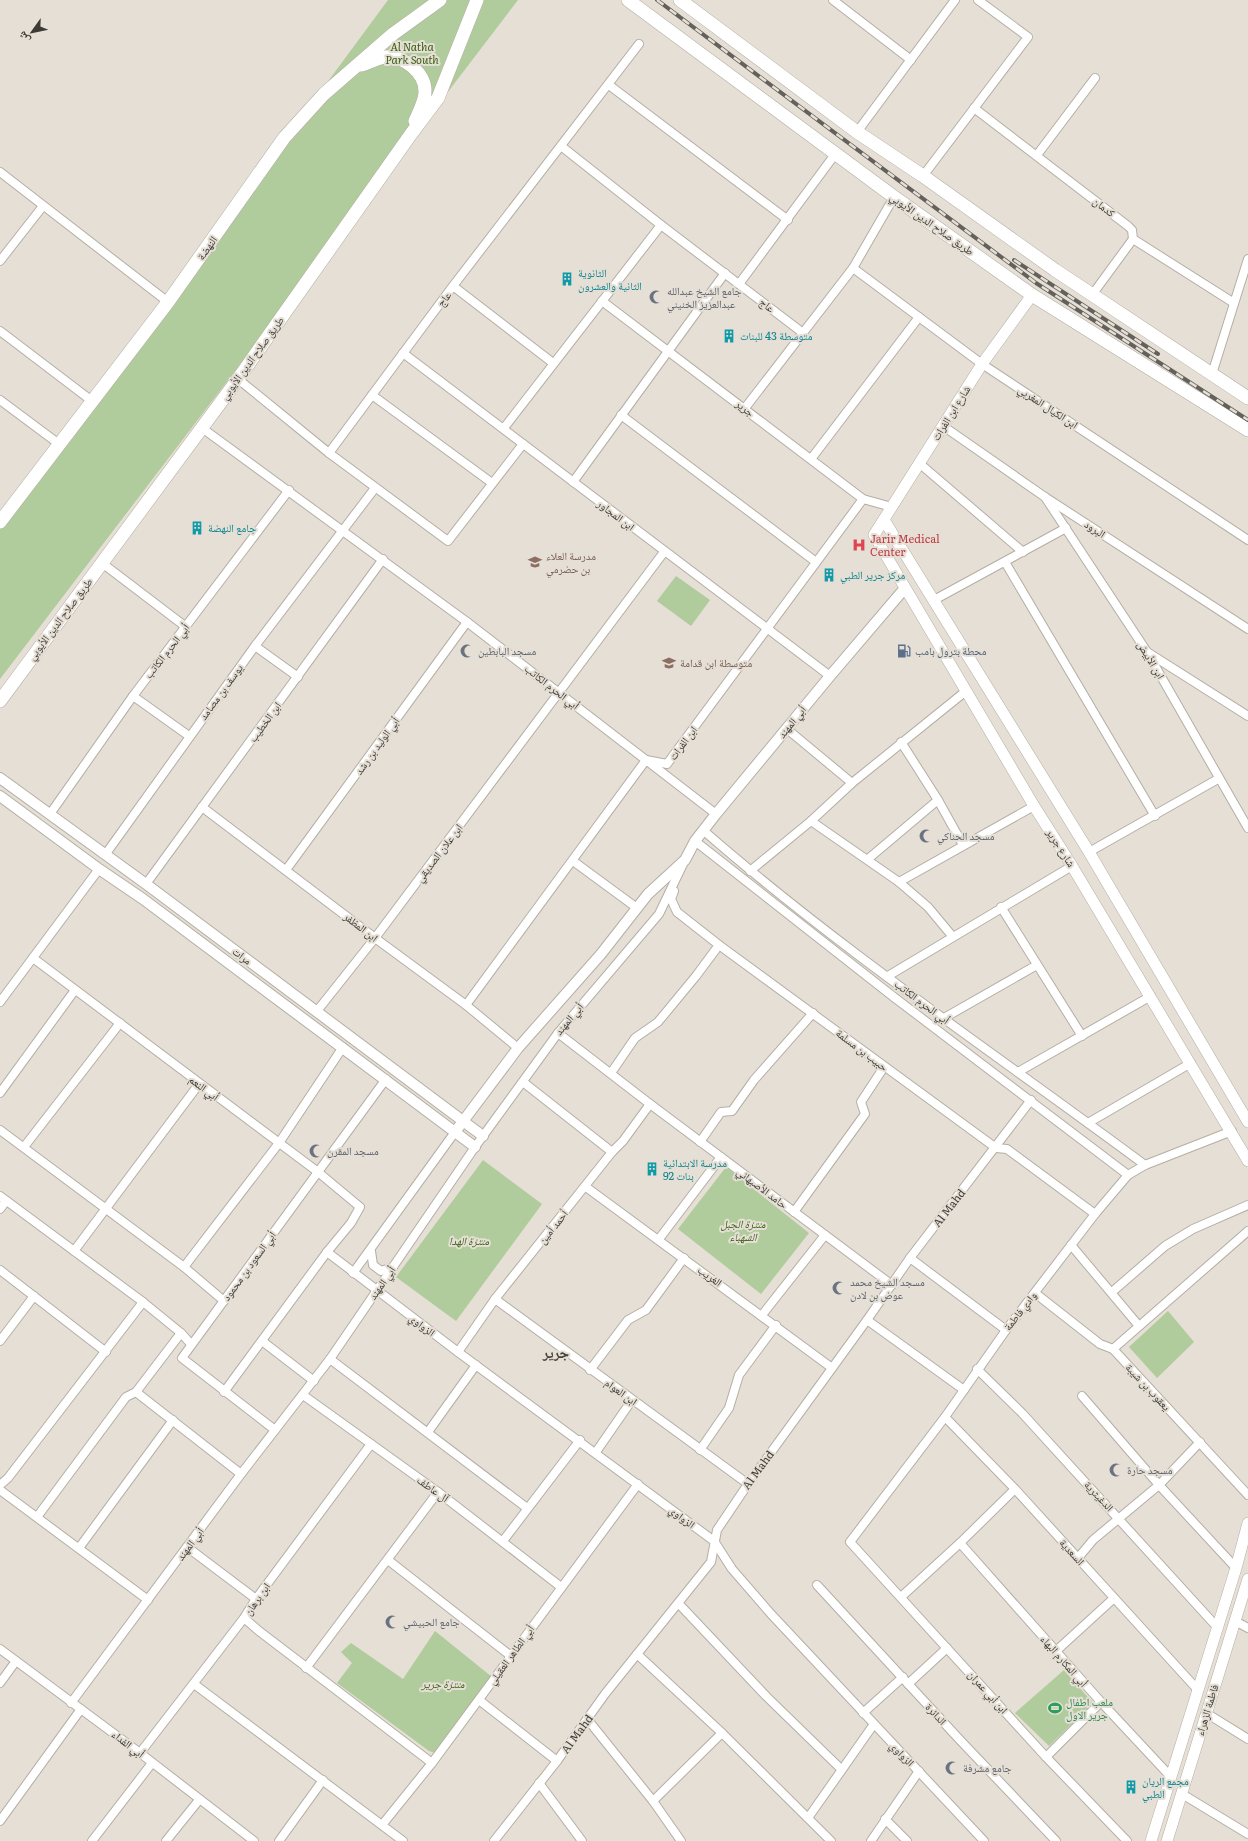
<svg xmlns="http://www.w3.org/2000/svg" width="1248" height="1841" font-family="Literata,'Noto Naskh Arabic',serif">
  <rect width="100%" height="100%" fill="#e5dfd5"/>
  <g fill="#b0cb9c">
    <polygon points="388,0 518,0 0,679 0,526"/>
    <polygon points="676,576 710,600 691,626 657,601"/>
    <polygon points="483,1160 542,1204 456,1321 396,1277"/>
    <polygon points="726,1167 809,1233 761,1294 678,1229"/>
    <polygon points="1168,1311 1194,1342 1157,1378 1129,1347"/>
    <polygon points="435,1631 492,1677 435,1753 429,1751 337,1683 352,1663 341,1652 351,1643 403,1679"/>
    <polygon points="1064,1670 1093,1703 1049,1746 1015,1713"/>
  </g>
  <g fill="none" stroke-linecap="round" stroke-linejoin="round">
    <g stroke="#b4aea4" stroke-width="10">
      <g id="minor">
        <polyline points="833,0 911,60"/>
        <polyline points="609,85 788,220"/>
        <polyline points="974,108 1128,226 1132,230 1133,239 1234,303"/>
        <polyline points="857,132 955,0"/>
        <polyline points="561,146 661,225 803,333"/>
        <polyline points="1037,155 1095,78"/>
        <polyline points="0,172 168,302"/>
        <polyline points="923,176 1028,37 978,0"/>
        <polyline points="0,261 43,206"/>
        <polyline points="853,268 982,364 1248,540"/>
        <polyline points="739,284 836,153"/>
        <polyline points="453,286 553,363"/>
        <polyline points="1092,295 1133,239"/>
        <polyline points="602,301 863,499 892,507"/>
        <polyline points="0,331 92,401"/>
        <polyline points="403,353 830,676"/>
        <polyline points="1212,374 1248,259"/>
        <polyline points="238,379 329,453 448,541 523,444"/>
        <polyline points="372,395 492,483"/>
        <polyline points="0,400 59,444"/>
        <polyline points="745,408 853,268 894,197"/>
        <polyline points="621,415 816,562"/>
        <polyline points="943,426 1045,497 1248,629"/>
        <polyline points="202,428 467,622 716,814"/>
        <polyline points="504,428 661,225"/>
        <polyline points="329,453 453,286 639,44"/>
        <polyline points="811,459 919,317"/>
        <polyline points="919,463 1023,552"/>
        <polyline points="573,482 725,273"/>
        <polyline points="1045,497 1147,652 1248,828"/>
        <polyline points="1005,562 1155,816"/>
        <polyline points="102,563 186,627"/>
        <polyline points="934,600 1066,528"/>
        <polyline points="255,646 298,677"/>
        <polyline points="1147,652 1248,716"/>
        <polyline points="133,696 189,736"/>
        <polyline points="787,729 852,783"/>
        <polyline points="901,742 938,800 963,845"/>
        <polyline points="202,807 375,938 466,1005 518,1048"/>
        <polyline points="50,814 133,696 289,490"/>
        <polyline points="811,821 899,882 928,907 953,937"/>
        <path d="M 704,831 C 843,952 997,1055 1145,1165"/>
        <polyline points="695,841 895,998 1128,1175"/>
        <polyline points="1089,852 1218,779"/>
        <polyline points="105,855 255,646 375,488"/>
        <polyline points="868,859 938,800"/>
        <polyline points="573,861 637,908"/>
        <polyline points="286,870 467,622"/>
        <polyline points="750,871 811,821 852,783 966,691"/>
        <polyline points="899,882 1034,806"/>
        <polyline points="146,884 383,559"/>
        <polyline points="674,891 671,899 677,912 719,945 996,1148 1007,1149 1095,1214"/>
        <polyline points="1001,907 1082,1036"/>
        <polyline points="33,958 318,1172 360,1207 351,1223 327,1252 224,1392"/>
        <polyline points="888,976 1072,866"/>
        <polyline points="0,1002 99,869"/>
        <polyline points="466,1005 646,760 667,764 863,499"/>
        <polyline points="317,1011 375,938 664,552"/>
        <polyline points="944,1018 1037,965"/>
        <polyline points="558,1033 650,1104 892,1285"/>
        <polyline points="1018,1072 1151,996"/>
        <polyline points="611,1073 635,1038 658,1022 696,976 719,945"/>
        <polyline points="523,1082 612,1152"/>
        <polyline points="0,1093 75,990"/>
        <polyline points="1088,1123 1191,1063"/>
        <polyline points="0,1130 184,1267 224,1301"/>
        <polyline points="700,1142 721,1112 732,1111 754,1080 813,1013"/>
        <polyline points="24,1147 120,1023"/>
        <polyline points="586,1187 832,1368"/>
        <polyline points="0,1196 143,1302 181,1333 191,1344"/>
        <polyline points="0,1209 6,1201"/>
        <polyline points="794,1212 865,1114 861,1102 884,1067"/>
        <polyline points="659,1239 721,1157"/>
        <polyline points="1071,1245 1139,1326"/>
        <polyline points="74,1251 199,1084"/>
        <polyline points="371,1251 373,1265 381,1271 393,1267"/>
        <polyline points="327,1252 458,1352 714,1541 732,1569 771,1614 984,1841"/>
        <polyline points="910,1258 1006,1330"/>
        <polyline points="184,1267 279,1143 343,1047"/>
        <polyline points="0,1270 106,1352"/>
        <polyline points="353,1273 455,1132"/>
        <polyline points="1112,1292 1165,1246 1193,1229 1248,1205"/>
        <polyline points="1035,1293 1100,1344 1113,1349 1248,1495"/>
        <polyline points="495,1299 748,1484"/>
        <polyline points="762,1315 825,1235"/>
        <polyline points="867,1320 964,1390"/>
        <polyline points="0,1341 34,1296"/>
        <polyline points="262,1341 314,1381"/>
        <polyline points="1113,1349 1248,1231"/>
        <polyline points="458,1352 495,1299 612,1152 623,1141 650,1104"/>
        <polyline points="330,1359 527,1508"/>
        <polyline points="977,1369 1022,1413 1217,1627"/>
        <polyline points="590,1370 628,1320 646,1310 684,1258"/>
        <polyline points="136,1392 241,1474"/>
        <polyline points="303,1395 438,1492 561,1587"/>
        <polyline points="1082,1396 1159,1485 1236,1568"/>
        <polyline points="945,1417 1015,1489 1197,1689"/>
        <polyline points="275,1430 182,1358 386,1079"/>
        <polyline points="428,1432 476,1365"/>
        <polyline points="700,1450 729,1408 739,1375 776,1325"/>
        <polyline points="596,1452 632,1400"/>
        <polyline points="0,1485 8,1478 143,1302"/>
        <polyline points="0,1490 148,1600"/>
        <polyline points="37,1517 126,1397 136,1392 181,1333"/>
        <polyline points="503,1541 580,1440"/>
        <polyline points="960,1543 1101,1702 1171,1777"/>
        <polyline points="187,1547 256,1599"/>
        <polyline points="79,1548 173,1420"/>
        <polyline points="1078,1558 1093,1540 1159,1485 1200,1442"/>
        <polyline points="388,1560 511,1656"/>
        <polyline points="817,1585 959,1739 1056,1841"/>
        <polyline points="901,1597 960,1543 1015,1489"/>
        <polyline points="679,1604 767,1697 841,1769"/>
        <polyline points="244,1618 259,1631 432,1763"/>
        <polyline points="1235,1621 1248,1628"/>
        <polyline points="0,1649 140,1753 254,1841"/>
        <polyline points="1056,1651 1113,1599"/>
        <polyline points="637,1654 722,1733 831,1841"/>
        <polyline points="306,1668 438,1492"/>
        <polyline points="0,1683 16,1661"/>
        <polyline points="194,1684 403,1841"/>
        <polyline points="908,1684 947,1648"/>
        <polyline points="479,1700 557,1761"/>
        <polyline points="71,1703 241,1474 330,1359 475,1147 558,1033 659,914 683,864"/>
        <polyline points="863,1713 903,1677"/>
        <polyline points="1206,1713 1248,1739"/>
        <polyline points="588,1720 653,1801 681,1841"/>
        <polyline points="140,1753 244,1618 256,1599 371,1444"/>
        <polyline points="1046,1757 1101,1702"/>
        <polyline points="539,1783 582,1841"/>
        <polyline points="1182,1794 1248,1834"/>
        <polyline points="653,1801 722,1733"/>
        <polyline points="808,1818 874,1724"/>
        <polyline points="885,1819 907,1841"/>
        <polyline points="0,1821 81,1709"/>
        <polyline points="382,1825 432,1763 638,1484"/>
        <polyline points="92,1841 152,1763"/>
        <polyline points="166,1841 199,1800"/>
        <polyline points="279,1841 323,1780"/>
        <polyline points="494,1841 557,1761 605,1694 711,1562 717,1530 748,1484 867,1320 910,1258 1031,1100"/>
        <polyline points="871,1841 919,1771"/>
        <polyline points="1127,1841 1046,1757 850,1542 945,1417 1006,1330 1095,1214 1128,1175 1145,1165 1232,1131"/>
      </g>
    </g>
    <g stroke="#b4aea4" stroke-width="12">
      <g id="tertiary">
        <polyline points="0,778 146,884 483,1136"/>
        <polyline points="0,796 99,869 143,899 475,1147"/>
        <polyline points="455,1132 518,1048 601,954 648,894 685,860 695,841 716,814 830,676 905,588"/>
      </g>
    </g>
    <g stroke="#b4aea4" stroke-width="12">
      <g id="secondary">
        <polyline points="1032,295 982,364 874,535 1034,806 1072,866 1248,1161"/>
        <polyline points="884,520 1089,852 1248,1122"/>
        <polyline points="1151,1841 1236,1568 1248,1523"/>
        <polyline points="1167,1841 1248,1579"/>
      </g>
    </g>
    <g stroke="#b4aea4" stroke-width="14">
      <g id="primary">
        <polyline points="628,0 894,197 1032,295 1248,430"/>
        <polyline points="680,0 857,132 923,176 1055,270 1248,398"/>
        <path d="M 362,65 C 370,62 377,58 385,57 C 403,55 426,73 425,92 C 425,101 419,112 415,121"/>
        <polyline points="0,522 168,302 284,138 324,94 393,34 440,0"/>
        <polyline points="0,701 238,379 411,134 438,98 477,0"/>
      </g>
    </g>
    <use href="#minor" stroke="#fff" stroke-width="8"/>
    <use href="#tertiary" stroke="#fff" stroke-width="10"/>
    <use href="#secondary" stroke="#fff" stroke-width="11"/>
    <use href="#primary" stroke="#fff" stroke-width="13"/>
    <g stroke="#64605b" stroke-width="4">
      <g id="rail">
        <polyline points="657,0 1036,283 1248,420"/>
        <polyline points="1014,260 1158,354"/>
      </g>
    </g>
    <use href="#rail" stroke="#e5dfd5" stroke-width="2.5" stroke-dasharray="8" stroke-linecap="butt"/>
  </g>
  <defs>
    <g id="building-bare" transform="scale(1.08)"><path d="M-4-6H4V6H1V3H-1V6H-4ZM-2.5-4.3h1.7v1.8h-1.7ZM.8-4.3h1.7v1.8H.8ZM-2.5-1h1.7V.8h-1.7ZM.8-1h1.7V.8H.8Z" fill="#0f9aa8" stroke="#e5dfd5" stroke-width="2.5" paint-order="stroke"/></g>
    <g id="mosque-bare" transform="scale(1.08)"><path d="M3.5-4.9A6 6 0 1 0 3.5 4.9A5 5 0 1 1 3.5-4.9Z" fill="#6b7280" stroke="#e5dfd5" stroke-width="2.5" paint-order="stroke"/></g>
    <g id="hospital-bare" transform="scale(1.08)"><path d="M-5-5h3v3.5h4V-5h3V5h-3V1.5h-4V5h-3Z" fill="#e0444e" stroke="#e5dfd5" stroke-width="2.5" paint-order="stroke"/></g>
    <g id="school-bare" transform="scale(1.08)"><path d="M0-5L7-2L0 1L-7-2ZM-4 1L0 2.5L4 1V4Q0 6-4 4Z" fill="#8d6e63" stroke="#e5dfd5" stroke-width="2.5" paint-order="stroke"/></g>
    <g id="fuel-bare" transform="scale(1.08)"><path d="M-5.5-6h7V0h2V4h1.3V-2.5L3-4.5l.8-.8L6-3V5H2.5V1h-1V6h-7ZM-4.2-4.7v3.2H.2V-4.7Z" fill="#5c6f8a" stroke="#e5dfd5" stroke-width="2.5" paint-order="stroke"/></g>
    <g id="stadium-bare" transform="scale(1.08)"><path d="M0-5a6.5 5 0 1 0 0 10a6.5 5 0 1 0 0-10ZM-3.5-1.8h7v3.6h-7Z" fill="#2e9e5b" stroke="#e5dfd5" stroke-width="2.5" paint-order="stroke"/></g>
  </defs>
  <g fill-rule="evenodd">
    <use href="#building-bare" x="567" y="279"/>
    <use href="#mosque-bare" x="656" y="297"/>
    <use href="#building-bare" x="729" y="336"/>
    <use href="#building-bare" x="197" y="528"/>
    <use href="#hospital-bare" x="859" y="545"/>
    <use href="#school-bare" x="535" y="562"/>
    <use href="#building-bare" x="829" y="575"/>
    <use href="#mosque-bare" x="467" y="651"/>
    <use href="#fuel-bare" x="904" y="651"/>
    <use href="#school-bare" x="669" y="663"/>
    <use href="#mosque-bare" x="926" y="836"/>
    <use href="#mosque-bare" x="316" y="1151"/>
    <use href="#building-bare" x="652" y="1169"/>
    <use href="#mosque-bare" x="839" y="1288"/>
    <use href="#mosque-bare" x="1116" y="1470"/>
    <use href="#mosque-bare" x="392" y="1622"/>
    <use href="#stadium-bare" x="1055" y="1708"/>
    <use href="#mosque-bare" x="952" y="1768"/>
    <use href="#building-bare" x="1131" y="1787"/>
  </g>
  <g text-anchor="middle" stroke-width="4" stroke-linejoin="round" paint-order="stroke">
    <g font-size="11" font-style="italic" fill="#3c6014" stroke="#e5dfd5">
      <text x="412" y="51">Al Natha<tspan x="412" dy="13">Park South</tspan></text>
      <text x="743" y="1228">منتزة الجبل<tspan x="743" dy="13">الشهباء</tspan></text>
      <text x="469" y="1245">منتزة الهدا</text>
      <text x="443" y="1688">منتزة جرير</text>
    </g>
    <g font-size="11" fill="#3e3b37" stroke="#e5dfd5">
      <text transform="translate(1104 207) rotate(38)" y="4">كدمان</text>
      <text transform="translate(932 224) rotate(35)" y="4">طريق صلاح الدين الأيوبي</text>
      <text transform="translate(207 248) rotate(-55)" y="4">النهضة</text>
      <text transform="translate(444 299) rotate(-53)" y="4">عاج</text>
      <text transform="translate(767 305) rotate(38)" y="4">عاج</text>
      <text transform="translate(252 358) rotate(-54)" y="4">طريق صلاح الدين الأيوبي</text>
      <text transform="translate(1048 407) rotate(33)" y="4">ابن الكيال المغربي</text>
      <text transform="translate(745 408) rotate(37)" y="4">جرير</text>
      <text transform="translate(951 413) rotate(-58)" y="4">شارع ابن الفرات</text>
      <text transform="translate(616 515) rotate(37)" y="4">ابن المجاور</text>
      <text transform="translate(1095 529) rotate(33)" y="4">البرود</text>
      <text transform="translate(60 619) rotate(-53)" y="4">طريق صلاح الدين الأيوبي</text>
      <text transform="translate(167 651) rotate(-52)" y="4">أبي الحرم الكاتب</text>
      <text transform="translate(1151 660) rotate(59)" y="4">ابن الأبيض</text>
      <text transform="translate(552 687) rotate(38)" y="4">أبي الحرم الكاتب</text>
      <text transform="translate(221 692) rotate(-54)" y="4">يوسف بن مصامد</text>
      <text transform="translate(265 722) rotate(-54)" y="4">ابن الخطيب</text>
      <text transform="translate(792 722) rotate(-51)" y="4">أبي المهند</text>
      <text transform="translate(683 743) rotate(-53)" y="4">ابن الفرات</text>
      <text transform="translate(377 746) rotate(-54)" y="4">أبي الوليد بن رشد</text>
      <text transform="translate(1061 848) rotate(57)" y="4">شارع جرير</text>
      <text transform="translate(439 853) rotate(-53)" y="4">ابن علان الصديقي</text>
      <text transform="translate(361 927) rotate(38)" y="4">ابن المظفر</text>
      <text transform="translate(242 956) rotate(37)" y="4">مرات</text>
      <text transform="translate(922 1002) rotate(37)" y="4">أبي الحرم الكاتب</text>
      <text transform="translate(569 1019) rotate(-50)" y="4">أبي المهند</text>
      <text transform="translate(862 1050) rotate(37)" y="4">حبيب بن مسلمة</text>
      <text transform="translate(204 1088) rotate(37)" y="4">أبي النعم</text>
      <text transform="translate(762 1188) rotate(37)" y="4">حامد الأصبهاني</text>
      <text transform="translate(949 1208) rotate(-52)" y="4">Al Mahd</text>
      <text transform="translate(553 1227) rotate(-51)" y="4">أحمد أمين</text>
      <text transform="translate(249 1266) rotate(-54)" y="4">أبي السعود بن محمود</text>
      <text transform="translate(710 1276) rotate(36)" y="4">الغريب</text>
      <text transform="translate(382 1283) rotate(-55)" y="4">أبي المهند</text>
      <text transform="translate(1020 1311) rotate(-52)" y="4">وادي فاطمة</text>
      <text transform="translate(422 1325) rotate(37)" y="4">الزواوي</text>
      <text transform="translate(1148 1387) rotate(47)" y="4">يعقوب بن شيبة</text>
      <text transform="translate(621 1392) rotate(36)" y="4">ابن العوام</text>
      <text transform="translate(758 1470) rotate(-54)" y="4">Al Mahd</text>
      <text transform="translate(433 1489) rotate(36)" y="4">آل عاطف</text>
      <text transform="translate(1099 1496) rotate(47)" y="4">الدغيثرية</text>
      <text transform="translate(682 1517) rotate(37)" y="4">الزواوي</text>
      <text transform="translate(190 1544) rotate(-53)" y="4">أبي المهند</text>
      <text transform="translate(1072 1552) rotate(48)" y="4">السعدية</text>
      <text transform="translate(257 1599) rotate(-55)" y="4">ابن برهان</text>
      <text transform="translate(511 1655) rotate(-54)" y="4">أبي الطاهر العقيلي</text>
      <text transform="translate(1064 1661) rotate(49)" y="4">أبي المكارم البهاء</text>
      <text transform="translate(988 1692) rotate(48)" y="4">ابن أبي عمران</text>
      <text transform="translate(1207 1710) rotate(-73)" y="4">فاطمة الزهراء</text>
      <text transform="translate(936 1714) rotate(47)" y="4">الدائرة</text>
      <text transform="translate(577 1734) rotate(-54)" y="4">Al Mahd</text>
      <text transform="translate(128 1744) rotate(38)" y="4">أبي الفداء</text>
      <text transform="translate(902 1754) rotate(46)" y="4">الزواوي</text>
    </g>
    <g font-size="11" fill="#0d838f" stroke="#e5dfd5" text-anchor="start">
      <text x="578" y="277">الثانوية<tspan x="578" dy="13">الثانية والعشرون</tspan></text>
      <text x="740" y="340">متوسطة 43 للبنات</text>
      <text x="208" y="532">جامع النهضة</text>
      <text x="840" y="579">مركز جرير الطبي</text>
      <text x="663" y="1167">مدرسة الابتدائية<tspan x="663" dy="13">92 بنات</tspan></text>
      <text x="1142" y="1785">مجمع الريان<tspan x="1142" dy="13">الطبي</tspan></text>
    </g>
    <g font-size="11" fill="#5b616d" stroke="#e5dfd5" text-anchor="start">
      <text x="667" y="295">جامع الشيخ عبدالله<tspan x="667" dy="13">عبدالعزيز الخنيني</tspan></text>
      <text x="478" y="655">مسجد البابطين</text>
      <text x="937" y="840">مسجد الحناكي</text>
      <text x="327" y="1155">مسجد المقرن</text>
      <text x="850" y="1286">مسجد الشيخ محمد<tspan x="850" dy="13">عوض بن لادن</tspan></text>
      <text x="1127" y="1474">مسجد حارة</text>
      <text x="403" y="1626">جامع الحبيشي</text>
      <text x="963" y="1772">جامع مشرفة</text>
    </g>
    <g font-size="11" fill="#be3a42" stroke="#e5dfd5" text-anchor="start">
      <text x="870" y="543">Jarir Medical<tspan x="870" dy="13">Center</tspan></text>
    </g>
    <g font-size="11" fill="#785e54" stroke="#e5dfd5" text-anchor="start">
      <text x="546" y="560">مدرسة العلاء<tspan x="546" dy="13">بن حضرمي</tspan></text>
      <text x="680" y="667">متوسطة ابن قدامة</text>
    </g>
    <g font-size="11" fill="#4e5e75" stroke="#e5dfd5" text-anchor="start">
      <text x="915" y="655">محطة بترول بامب</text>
    </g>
    <g font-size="11" fill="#27864d" stroke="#e5dfd5" text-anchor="start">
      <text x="1066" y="1706">ملعب اطفال<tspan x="1066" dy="13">جرير الاول</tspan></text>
    </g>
    <g font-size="15" font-weight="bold" fill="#48433b" stroke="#e5dfd5">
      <text x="556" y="1358">جرير</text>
    </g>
  </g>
  <g transform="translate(32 32) rotate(237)" stroke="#e5dfd5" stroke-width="3" paint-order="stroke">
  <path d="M0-3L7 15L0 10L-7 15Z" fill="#3e3b37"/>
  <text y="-6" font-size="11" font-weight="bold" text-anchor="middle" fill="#3e3b37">ش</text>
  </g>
</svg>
